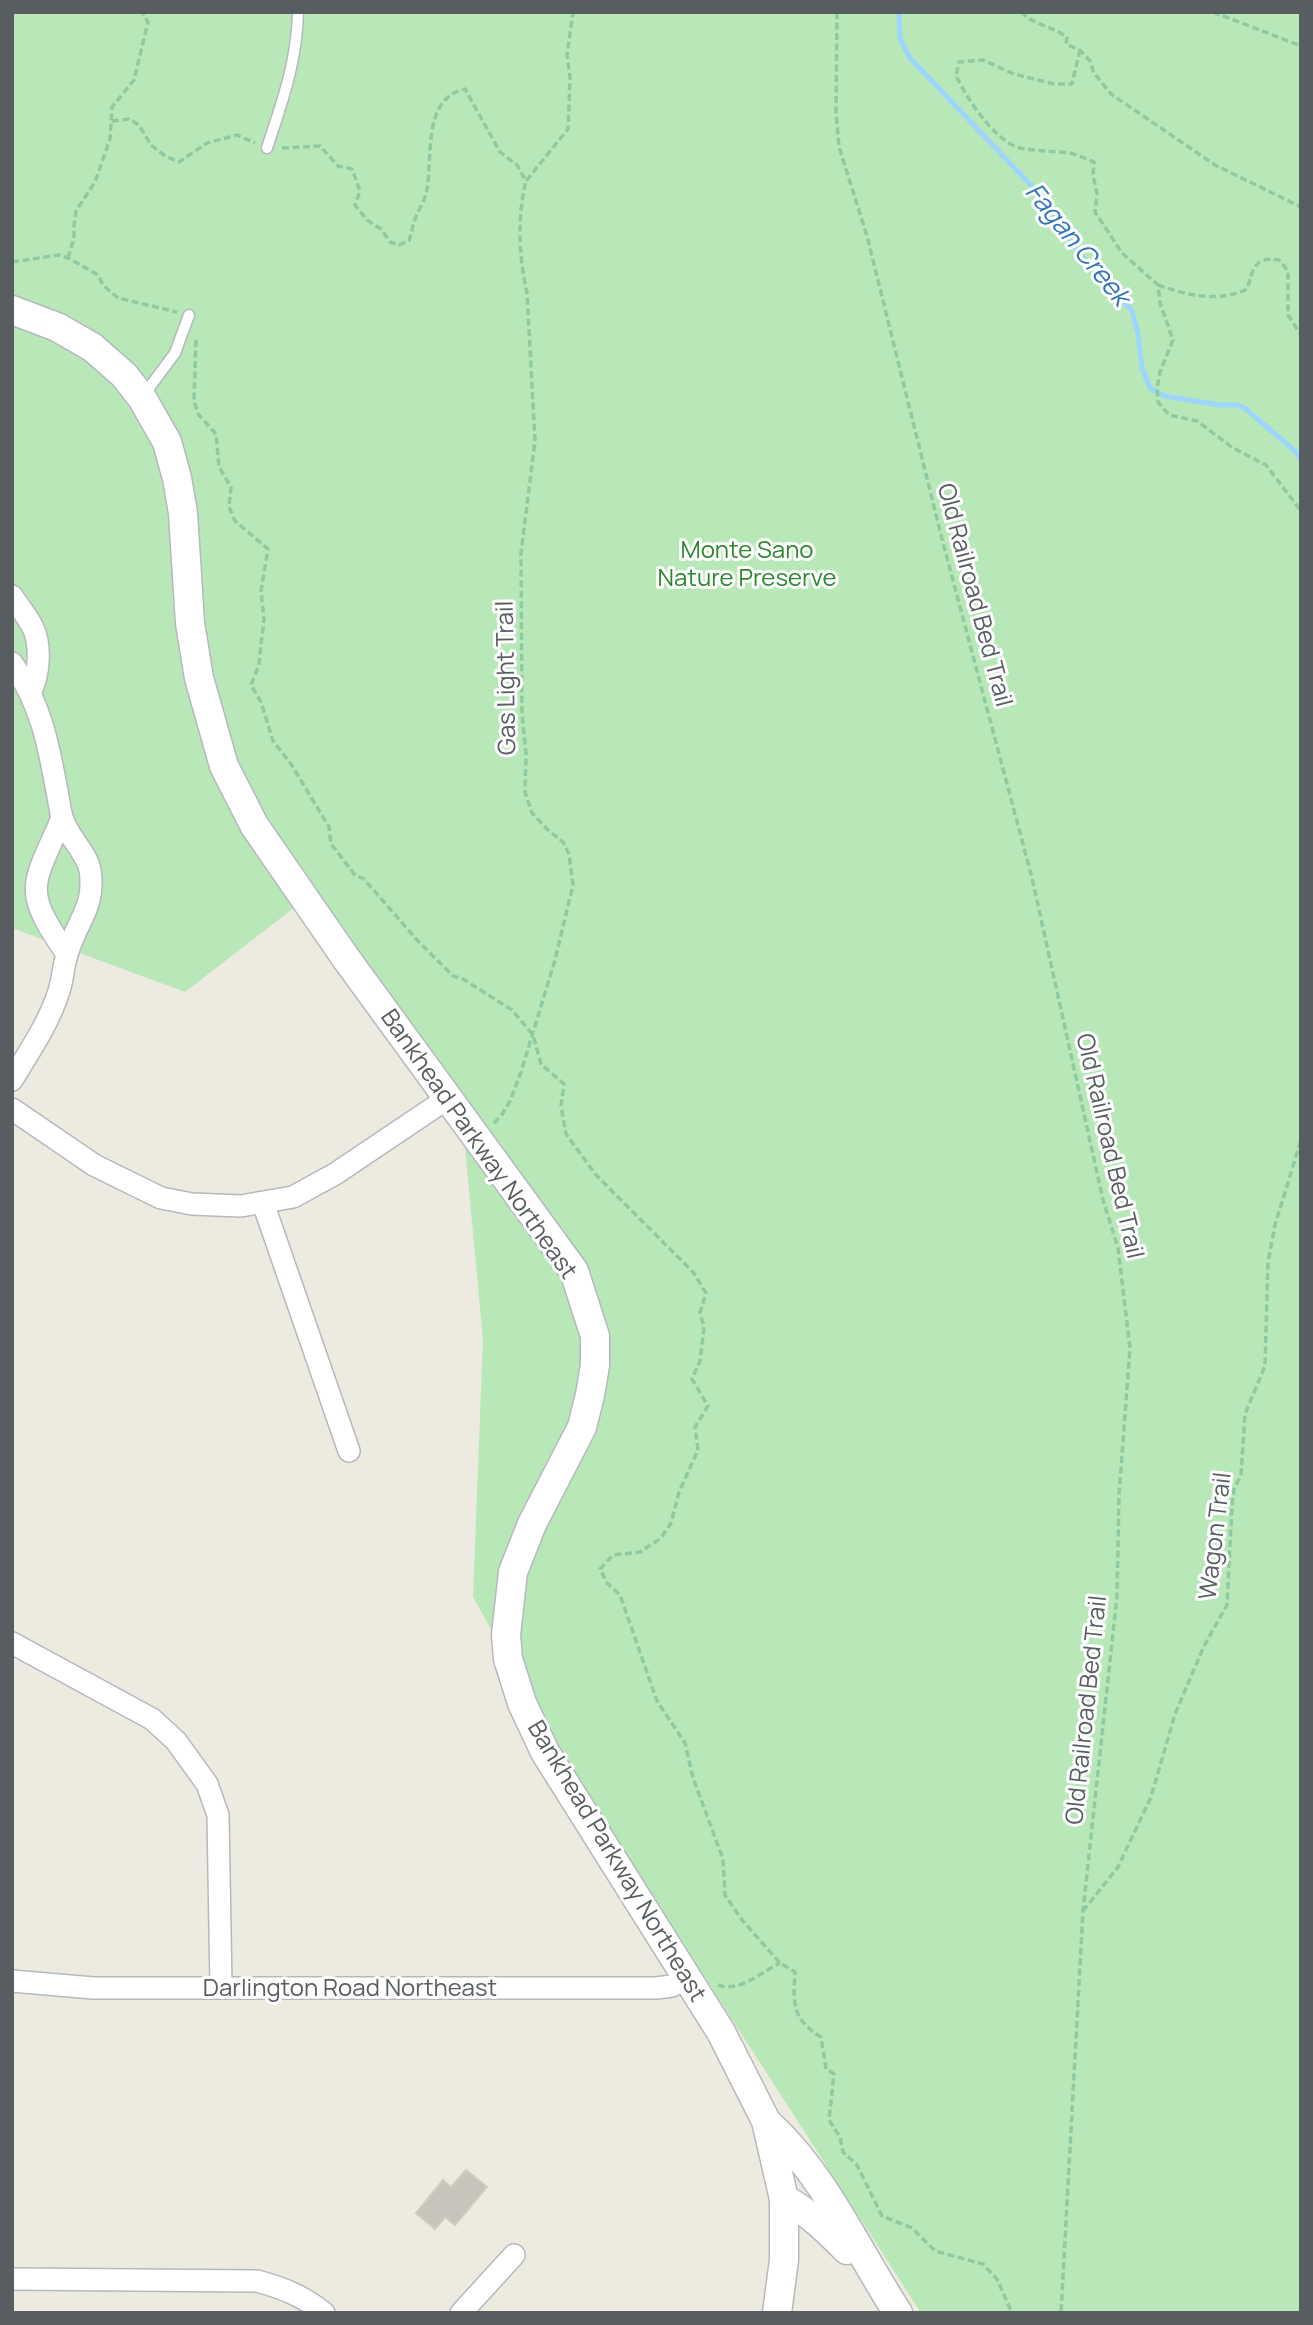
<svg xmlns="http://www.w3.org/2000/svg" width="1313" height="2325" font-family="Manrope,sans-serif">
  <rect width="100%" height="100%" fill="#edeadf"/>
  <polygon fill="#b8e8b8" points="12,12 1301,12 1301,2313 921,2313 553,1741 473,1597 483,1339 461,1105 308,897 185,992 12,928"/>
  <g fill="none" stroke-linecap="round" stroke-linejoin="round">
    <polyline stroke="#9dd5ff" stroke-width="5" points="899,12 900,39 910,58 1046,201 1079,253 1132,311 1138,333 1142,368 1150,388 1164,396 1220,405 1238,405 1246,409 1296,452 1301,460"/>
  </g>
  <polygon fill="#c8c4bc" stroke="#d2ccbd" stroke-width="2" points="466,2170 487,2187 455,2225 445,2217 435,2229 416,2213 443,2180 451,2187"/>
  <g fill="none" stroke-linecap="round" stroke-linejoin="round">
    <g stroke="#b5b8be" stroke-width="13">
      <g id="service">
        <path d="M 267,148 C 282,102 297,62 298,12"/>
        <polyline points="143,396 175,353 189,315"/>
      </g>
    </g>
    <g stroke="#b5b8be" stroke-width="24">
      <g id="minor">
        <path d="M 12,596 C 19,607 29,618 34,630 C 41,647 39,675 31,691"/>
        <path d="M 12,663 C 45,708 51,760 61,813 C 64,834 86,850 90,870 C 96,908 76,921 67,955 C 63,966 63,979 59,991 C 49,1023 29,1052 12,1080"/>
        <path d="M 62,818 C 33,886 21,888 67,954"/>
        <polyline points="12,1109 94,1165 161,1198 192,1204 241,1206 293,1197 335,1174 448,1098"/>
        <polyline points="263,1203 349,1451"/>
        <polyline points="12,1643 152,1719 176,1741 207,1784 218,1815 221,1988"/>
        <polyline points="12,1981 93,1988 656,1988 672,1986 686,1977"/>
        <path d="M 12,2279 L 257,2281 C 283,2288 303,2296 324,2313"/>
        <polyline points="461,2313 514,2255"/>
      </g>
    </g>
    <g stroke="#b5b8be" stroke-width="31">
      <g id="tertiary">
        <polyline points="12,310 57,327 92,347 124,375 142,398 167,442 177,478 183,513 190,623 199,678 224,766 254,825 345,957 574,1271 595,1336 595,1365 590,1395 582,1427 532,1524 513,1572 506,1635 508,1659 522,1703 545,1752 721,2032 766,2121 784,2199 784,2260 777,2313"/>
        <path d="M 770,2125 C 825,2176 857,2250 898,2313"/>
        <path d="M 784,2199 C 809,2212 827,2230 847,2250"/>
      </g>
    </g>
    <g stroke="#91c9a0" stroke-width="3.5" stroke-dasharray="7 3.5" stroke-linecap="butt">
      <polyline points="837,12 836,112 839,147 867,236 943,543 1032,878 1103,1200 1118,1248 1130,1348 1119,1495 1117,1596 1083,1911 1061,2313"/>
      <path d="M 1021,12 C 1034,25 1052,26 1067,37 L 1066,44 L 1080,50 L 1090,61 L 1094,73 L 1111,94 L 1215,165 L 1301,207"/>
      <polyline points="1213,12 1301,46"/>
      <path d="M 1080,50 L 1072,84 L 1054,84 L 1014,74 L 983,60 L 959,62 L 956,76 C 967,98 994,141 1020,148 C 1036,151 1052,151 1069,153 C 1077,154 1086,159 1094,162 L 1093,175 L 1097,194 L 1095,212 L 1122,253 L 1158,285 L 1160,303 L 1173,340 L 1160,372 L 1157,388 L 1158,402 L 1169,415 L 1197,421 L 1233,448 L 1266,465 L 1301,511"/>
      <polyline points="112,121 129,119 139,125 151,145 165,156 179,162 207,143 237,135 255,143"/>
      <path d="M 282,148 L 320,146 L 338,166 L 352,169 L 360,191 L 355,205 L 367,220 L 381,229 L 390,242 L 399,245 L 409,241 C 412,232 413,223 417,214 C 420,208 424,201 426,194 C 434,162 420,99 465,89 L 500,152 L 517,165 L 526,181 L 568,129 L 570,78 L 567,55 L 573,12"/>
      <polyline points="68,258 74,238 74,225 76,211 95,182 110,139 112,107 134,80 148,22 142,12"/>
      <polyline points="12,262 59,255 68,258 98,275 103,285 118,298 177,312"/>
      <path d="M 1158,285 C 1186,295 1219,303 1247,289 C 1253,271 1253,256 1279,260 L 1288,271 L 1288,315 L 1301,335"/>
      <path d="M 196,340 L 194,401 L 198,414 L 216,434 L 219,467 L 231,487 L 229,507 L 235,521 L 268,549 L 261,591 L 264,620 L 261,644 L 259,665 L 251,685 L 261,702 L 273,741 L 291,764 L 329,827 L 331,844 L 355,875 L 364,879 L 417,940 L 453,976 L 463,979 L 512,1010 L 533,1035 L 541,1064 L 564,1084 L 561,1106 L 566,1134 L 596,1175 L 693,1272 L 706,1293 L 700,1313 L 704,1327 L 700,1361 L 692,1379 L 708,1406 L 695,1427 L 698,1450 L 679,1492 L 671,1523 L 661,1538 L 640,1552 L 613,1555 L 600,1569 L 607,1583 L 620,1595 L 657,1701 L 685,1743 L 693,1778 L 723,1859 L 725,1895 L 742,1920 L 780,1963 L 795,1972 C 793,2004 792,2019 821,2037 L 826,2069 L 834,2074 L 829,2120 L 840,2137 L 843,2152 L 857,2165 L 882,2216 L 912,2228 L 935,2251 L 983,2264 L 997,2279 L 1012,2313"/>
      <path d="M 494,1123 L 501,1116 L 510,1101 L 521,1072 L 555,960 L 573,885 L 569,854 L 563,842 L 548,830 L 532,813 L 525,792 L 526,754 L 522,713 L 521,553 L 535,441 L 527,293 C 519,258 517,217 526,181"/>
      <polyline points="1083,1911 1118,1867 1151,1797 1175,1714 1204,1646 1227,1605 1232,1506 1234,1489 1241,1475 1245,1414 1265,1366 1268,1262 1275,1225 1301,1140"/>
      <path d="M 718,1985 C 739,1993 762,1972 780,1963"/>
    </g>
    <use href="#service" stroke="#fff" stroke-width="10"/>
    <use href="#minor" stroke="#fff" stroke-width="21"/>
    <use href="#tertiary" stroke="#fff" stroke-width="28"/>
  </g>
  <g text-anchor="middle" stroke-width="6" stroke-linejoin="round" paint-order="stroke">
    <g font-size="24" fill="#2c872f" stroke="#fff">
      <text x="747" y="558">Monte Sano<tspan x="747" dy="28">Nature Preserve</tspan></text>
    </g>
    <g font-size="24" fill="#585d62" stroke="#fff">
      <text transform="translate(975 595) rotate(75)" y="8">Old Railroad Bed Trail</text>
      <text transform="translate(506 678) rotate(-91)" y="8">Gas Light Trail</text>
      <text transform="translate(479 1144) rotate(55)" y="8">Bankhead Parkway Northeast</text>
      <text transform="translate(1110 1146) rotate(77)" y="8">Old Railroad Bed Trail</text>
      <text transform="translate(1215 1536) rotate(-83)" y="8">Wagon Trail</text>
      <text transform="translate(1086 1710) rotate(-84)" y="8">Old Railroad Bed Trail</text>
      <text transform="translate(617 1861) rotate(59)" y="8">Bankhead Parkway Northeast</text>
      <text x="350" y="1996">Darlington Road Northeast</text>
    </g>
    <g font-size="26" font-style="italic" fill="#3075bb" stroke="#fff">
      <text transform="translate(1078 244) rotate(51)" y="9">Fagan Creek</text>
    </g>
  </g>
  <rect width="1313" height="2325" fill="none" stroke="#585d62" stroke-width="28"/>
</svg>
